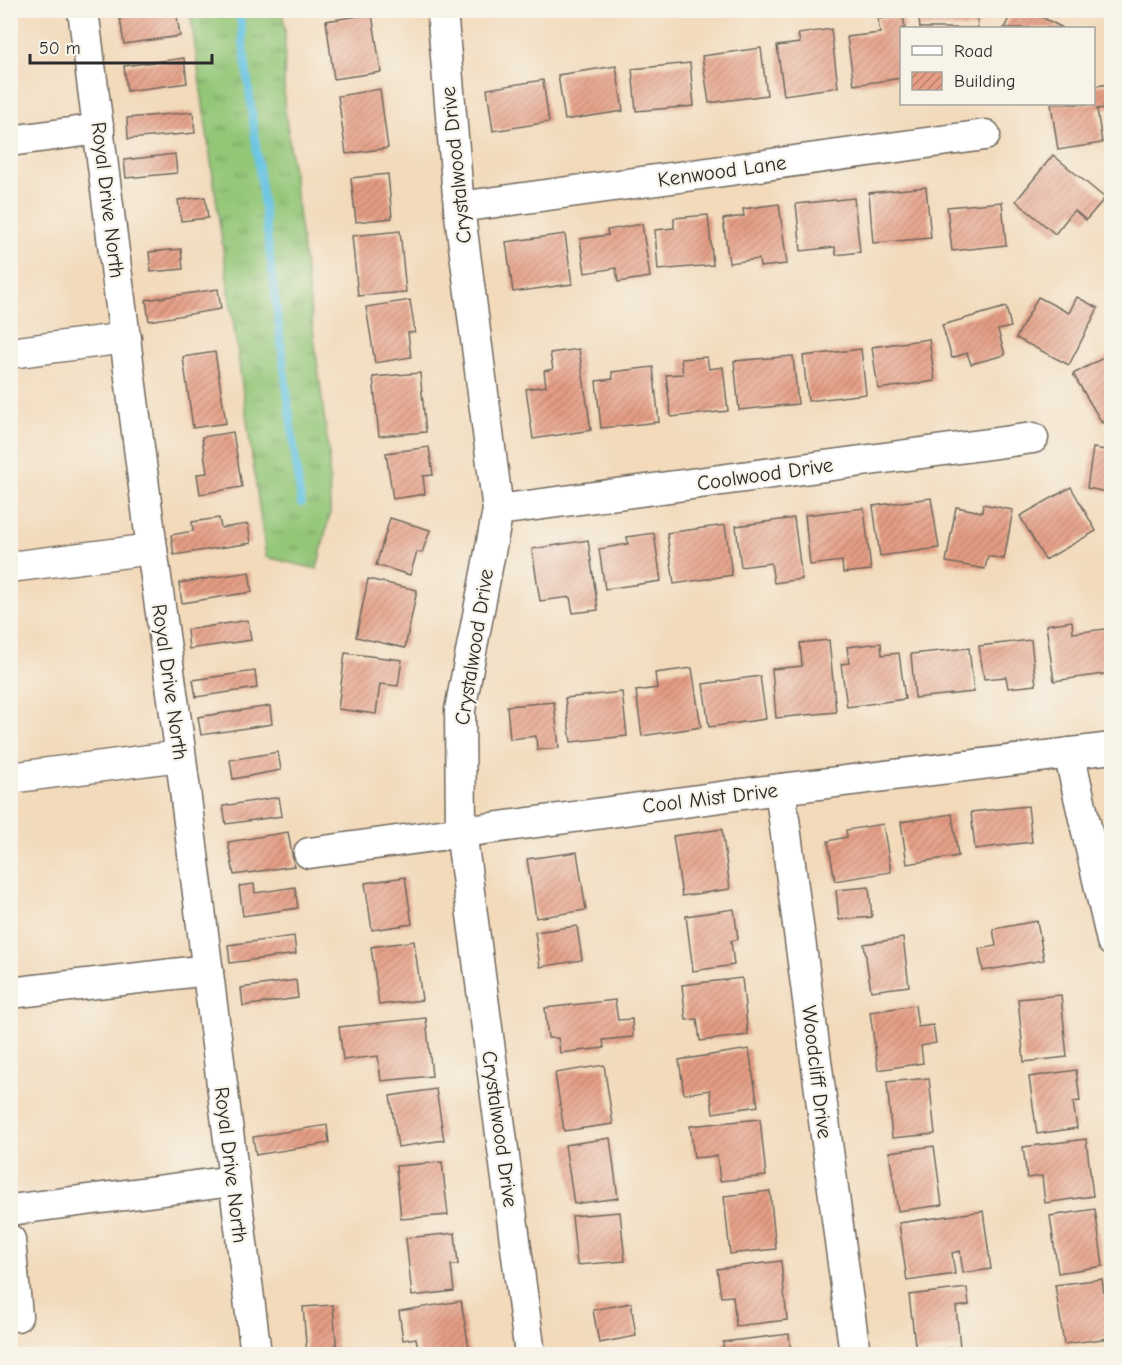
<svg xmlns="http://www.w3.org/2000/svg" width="1122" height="1365" font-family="'Comic Neue',sans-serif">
  <defs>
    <pattern id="grass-tufts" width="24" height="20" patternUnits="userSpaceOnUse" patternTransform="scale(1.5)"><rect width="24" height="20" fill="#93c677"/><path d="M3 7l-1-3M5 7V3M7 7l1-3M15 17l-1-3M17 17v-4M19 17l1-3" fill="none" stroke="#78a162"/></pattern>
    <pattern id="building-hatch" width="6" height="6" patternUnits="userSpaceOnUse" patternTransform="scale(1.5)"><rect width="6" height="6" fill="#e59d84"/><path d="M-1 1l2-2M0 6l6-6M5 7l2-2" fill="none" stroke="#ba806c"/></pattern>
  </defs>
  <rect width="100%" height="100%" fill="#f7f3e8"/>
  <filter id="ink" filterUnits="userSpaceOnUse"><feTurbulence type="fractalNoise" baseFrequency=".0167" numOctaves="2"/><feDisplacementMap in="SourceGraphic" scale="12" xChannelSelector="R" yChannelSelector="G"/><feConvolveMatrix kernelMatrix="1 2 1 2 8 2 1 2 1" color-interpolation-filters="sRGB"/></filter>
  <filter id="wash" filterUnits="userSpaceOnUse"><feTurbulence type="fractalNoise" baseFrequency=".008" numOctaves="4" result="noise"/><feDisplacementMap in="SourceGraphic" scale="24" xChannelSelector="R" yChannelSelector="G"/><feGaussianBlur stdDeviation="1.35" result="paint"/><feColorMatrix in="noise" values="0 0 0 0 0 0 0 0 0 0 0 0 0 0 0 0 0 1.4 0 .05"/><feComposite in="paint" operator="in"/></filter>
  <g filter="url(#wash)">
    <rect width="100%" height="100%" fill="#f2dabb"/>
    <polygon fill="url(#grass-tufts)" stroke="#5f7851" stroke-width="1.5" points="190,11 282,11 285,28 284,100 329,455 330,513 317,569 266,557"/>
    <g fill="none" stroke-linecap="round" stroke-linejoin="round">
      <polyline stroke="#65c3e3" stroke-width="8" points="239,10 301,503"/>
    </g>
    <g id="blocks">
      <g fill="url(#building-hatch)">
        <polygon points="125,10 176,10 180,36 124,44 119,11"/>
        <polygon points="918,10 976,10 978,28 920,28"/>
        <polygon points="1013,10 1028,10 1063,28 1004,28"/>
        <polygon points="372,14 381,72 334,79 326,21"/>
        <polygon points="903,16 905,28 902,28 902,78 854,85 847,37 880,33 878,19"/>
        <polygon points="831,29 838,87 784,95 777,46 800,43 798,34"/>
        <polygon points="761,48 767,95 709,103 702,56"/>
        <polygon points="184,58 187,83 127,91 124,66"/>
        <polygon points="690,63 694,106 636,111 632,69"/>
        <polygon points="616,66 623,111 565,120 558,75"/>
        <polygon points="543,80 549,122 493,131 487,89"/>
        <polygon points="1112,84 1112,107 1097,109 1102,143 1058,150 1051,104 1094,104 1094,86"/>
        <polygon points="380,89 388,148 346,154 338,96"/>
        <polygon points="193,112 195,133 128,139 127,118"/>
        <polygon points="175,154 177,173 126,178 124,160"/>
        <polygon points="1053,155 1105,198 1086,220 1074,210 1055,234 1016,201"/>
        <polygon points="388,174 392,218 356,222 351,178"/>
        <polygon points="926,187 931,238 873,243 869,193"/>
        <polygon points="205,197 208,218 181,221 178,200"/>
        <polygon points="854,198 860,252 836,255 835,247 801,251 796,204"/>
        <polygon points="1002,202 1006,245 952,251 947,207"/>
        <polygon points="779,204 787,264 760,267 759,259 729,263 723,219 744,216 743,209"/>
        <polygon points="708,215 713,265 658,270 655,230 674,228 674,218"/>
        <polygon points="642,224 650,277 618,282 616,268 585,273 580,239 608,235 607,230"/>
        <polygon points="400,231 406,292 358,296 352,236"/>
        <polygon points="565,234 572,284 513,292 506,242"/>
        <polygon points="181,249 183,269 151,272 149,252"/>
        <polygon points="218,289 221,309 149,321 146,300"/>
        <polygon points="1038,297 1069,313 1077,297 1098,308 1069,365 1016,338"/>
        <polygon points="410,300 415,332 408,333 411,357 375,363 366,307"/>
        <polygon points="1006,307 1011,327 998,330 1005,355 971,364 967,353 952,358 942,325"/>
        <polygon points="929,339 935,381 878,389 872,347"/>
        <polygon points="579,349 591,430 533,439 526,389 546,386 544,371 553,369 550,353"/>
        <polygon points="861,349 866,394 808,401 803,356"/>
        <polygon points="215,352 226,423 193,428 183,357"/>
        <polygon points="1112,353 1112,417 1102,423 1073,374"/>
        <polygon points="793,356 798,404 739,410 734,361"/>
        <polygon points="707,357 709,369 723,367 728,411 671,417 666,375 683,374 681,359"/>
        <polygon points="653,367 659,422 601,428 596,381 613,379 612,372"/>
        <polygon points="420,373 426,432 379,436 373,377"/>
        <polygon points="233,432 242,487 200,494 197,474 207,473 202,437"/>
        <polygon points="429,447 433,475 423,476 425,494 393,499 386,453"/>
        <polygon points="1093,448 1112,451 1112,493 1087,488"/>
        <polygon points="1071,487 1096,531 1045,560 1020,516"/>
        <polygon points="931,498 939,548 880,556 873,506"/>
        <polygon points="983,504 1013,510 1004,559 988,556 985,569 946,562 956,507 982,512"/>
        <polygon points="864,508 871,570 843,573 842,561 810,565 805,515"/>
        <polygon points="219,518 221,528 248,524 251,543 174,555 171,535 193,531 192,522"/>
        <polygon points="390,518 430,530 422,553 417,552 410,575 376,565"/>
        <polygon points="794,518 802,579 774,583 771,563 741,567 736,526"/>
        <polygon points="725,525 732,575 674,584 667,533"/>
        <polygon points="654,533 661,581 605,589 599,549 628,544 627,537"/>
        <polygon points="588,540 598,610 573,613 570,597 540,601 532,549"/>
        <polygon points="249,572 252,592 182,603 179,583"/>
        <polygon points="368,579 417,590 405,648 356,637"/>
        <polygon points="248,620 251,640 189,649 187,630"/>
        <polygon points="1072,621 1073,633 1105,629 1111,673 1054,681 1046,625"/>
        <polygon points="829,640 836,712 776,718 772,669 802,666 800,643"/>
        <polygon points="1031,640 1036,685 1008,688 1006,677 984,679 979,646"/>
        <polygon points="881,643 882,655 899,653 905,699 847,707 841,664 849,663 847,647"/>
        <polygon points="969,648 974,692 915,698 911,654"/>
        <polygon points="345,653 402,660 398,686 380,684 376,714 338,709"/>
        <polygon points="692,668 701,727 642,736 636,691 657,688 655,673"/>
        <polygon points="255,671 257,688 196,697 193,680"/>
        <polygon points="760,676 766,719 709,727 703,684"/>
        <polygon points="622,692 627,736 571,742 565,698"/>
        <polygon points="554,702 559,748 537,750 536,736 510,739 507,706"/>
        <polygon points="270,706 272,724 201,735 198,717"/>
        <polygon points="278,752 281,770 233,779 230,760"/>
        <polygon points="279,797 282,816 226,824 223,806"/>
        <polygon points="1028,806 1032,842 975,849 971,812"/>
        <polygon points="952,814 958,856 907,864 901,822"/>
        <polygon points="883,824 891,872 835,881 828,841 847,837 846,830"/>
        <polygon points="722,829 730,889 682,896 673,836"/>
        <polygon points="288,832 294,866 234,875 228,842"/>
        <polygon points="577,852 586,910 536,918 527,859"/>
        <polygon points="405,877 412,924 372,930 365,883"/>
        <polygon points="254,884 255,893 295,887 298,908 243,916 239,886"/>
        <polygon points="869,887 872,917 839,920 836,890"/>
        <polygon points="734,909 738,939 731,941 734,965 693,971 686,916"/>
        <polygon points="1037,921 1044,960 983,971 979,949 996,946 993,929"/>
        <polygon points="577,926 582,960 540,967 535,932"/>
        <polygon points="294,936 296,954 230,963 228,945"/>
        <polygon points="903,938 909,986 871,991 864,944"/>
        <polygon points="414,941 422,1000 379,1005 371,947"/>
        <polygon points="742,978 748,1035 700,1041 697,1019 686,1020 682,985"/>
        <polygon points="296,980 298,998 243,1006 241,988"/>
        <polygon points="1061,995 1067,1057 1024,1062 1018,999"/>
        <polygon points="615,1000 618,1020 632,1019 633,1037 603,1040 604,1048 560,1053 558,1038 548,1038 545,1008"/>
        <polygon points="915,1005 918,1027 933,1025 936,1043 921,1046 923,1063 878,1070 870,1012"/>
        <polygon points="426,1018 432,1076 381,1081 378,1056 343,1060 339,1027"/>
        <polygon points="749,1049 758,1106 713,1113 710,1090 684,1094 679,1060"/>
        <polygon points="604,1065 613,1124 564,1131 555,1073"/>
        <polygon points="1076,1070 1080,1101 1073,1102 1077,1128 1037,1134 1029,1077"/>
        <polygon points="929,1078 935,1134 892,1138 887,1082"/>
        <polygon points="436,1089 444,1140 398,1147 390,1096"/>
        <polygon points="760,1119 766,1176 720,1181 717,1156 694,1158 690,1126"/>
        <polygon points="327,1125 329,1143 256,1155 253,1137"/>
        <polygon points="610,1138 618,1198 574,1204 565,1145"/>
        <polygon points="1086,1139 1093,1196 1045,1203 1042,1176 1027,1178 1023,1147"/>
        <polygon points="934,1146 942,1205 898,1211 889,1152"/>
        <polygon points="442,1162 448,1215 401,1219 396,1166"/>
        <polygon points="770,1191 776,1249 730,1254 724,1196"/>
        <polygon points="1095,1209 1103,1266 1058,1273 1050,1216"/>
        <polygon points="983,1211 991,1269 963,1273 960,1251 952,1253 955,1274 907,1281 899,1223"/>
        <polygon points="620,1212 625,1261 577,1265 572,1216"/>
        <polygon points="455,1233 458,1265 451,1265 454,1291 412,1296 406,1238"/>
        <polygon points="781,1261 787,1320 736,1326 733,1296 721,1297 717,1269"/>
        <polygon points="1102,1279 1110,1338 1064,1344 1055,1285"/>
        <polygon points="967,1288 969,1305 956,1307 960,1347 916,1352 909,1295"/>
        <polygon points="461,1301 470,1354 419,1354 416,1338 403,1340 399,1311"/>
        <polygon points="631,1303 636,1336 599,1343 593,1310"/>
        <polygon points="333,1305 337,1354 307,1354 303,1307"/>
        <polygon points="789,1334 791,1354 724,1354 723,1342"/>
      </g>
    </g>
  </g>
  <g filter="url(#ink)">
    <use href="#blocks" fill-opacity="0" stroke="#71685d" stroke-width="1.5"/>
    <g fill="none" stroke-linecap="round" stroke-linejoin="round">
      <g stroke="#71685d" stroke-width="33">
        <g id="minor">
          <polyline points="83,10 152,549 178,735 256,1354"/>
          <polyline points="442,10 459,207 498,510 460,710 461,831 530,1354"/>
          <polyline points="10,141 99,129"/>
          <polyline points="459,207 985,135"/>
          <polyline points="10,353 126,338"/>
          <polyline points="498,510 1033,438"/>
          <polyline points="10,567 152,549"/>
          <polyline points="1069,753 1112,941"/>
          <polyline points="10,778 180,756"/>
          <polyline points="780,789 855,1354"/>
          <polyline points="309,853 780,789 1112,748"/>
          <polyline points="10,993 208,970"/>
          <polyline points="10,1210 233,1181"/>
          <polyline points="10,1240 17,1316"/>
        </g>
      </g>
      <use href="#minor" stroke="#fff" stroke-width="30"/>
    </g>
  </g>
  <g text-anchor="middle" stroke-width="4.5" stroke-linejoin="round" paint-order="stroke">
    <g font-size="21" fill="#2b2b2b" stroke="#f7f3e8">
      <text transform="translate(456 165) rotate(-96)" y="7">Crystalwood Drive</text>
      <text transform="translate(722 171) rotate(-8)" y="7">Kenwood Lane</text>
      <text transform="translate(108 200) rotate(83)" y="7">Royal Drive North</text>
      <text transform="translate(765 474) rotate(-8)" y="7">Coolwood Drive</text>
      <text transform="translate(474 647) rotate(-81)" y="7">Crystalwood Drive</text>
      <text transform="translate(170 682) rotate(82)" y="7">Royal Drive North</text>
      <text transform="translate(710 798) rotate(-7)" y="7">Cool Mist Drive</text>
      <text transform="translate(817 1072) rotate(83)" y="7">Woodcliff Drive</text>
      <text transform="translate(500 1129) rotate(82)" y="7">Crystalwood Drive</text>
      <text transform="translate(231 1165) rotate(83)" y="7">Royal Drive North</text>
    </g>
  </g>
  <rect width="1122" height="1365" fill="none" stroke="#f7f3e8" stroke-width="36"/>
  <rect x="900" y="27" width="195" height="78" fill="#f7f3e8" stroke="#a5a39c" stroke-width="1.5"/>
  <rect x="912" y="46" width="30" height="9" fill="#ffffff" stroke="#a5a39c" stroke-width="1.5"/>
  <text x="954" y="57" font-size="18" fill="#2b2b2b">Road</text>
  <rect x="912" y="72" width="30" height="18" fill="url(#building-hatch)" stroke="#a5a39c" stroke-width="1.5"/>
  <text x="954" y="87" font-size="18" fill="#2b2b2b">Building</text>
  <path d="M30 54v9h182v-9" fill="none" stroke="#2b2b2b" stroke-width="3"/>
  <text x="39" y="54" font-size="18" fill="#2b2b2b" stroke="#f7f3e8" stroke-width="4.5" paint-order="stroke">50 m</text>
</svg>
